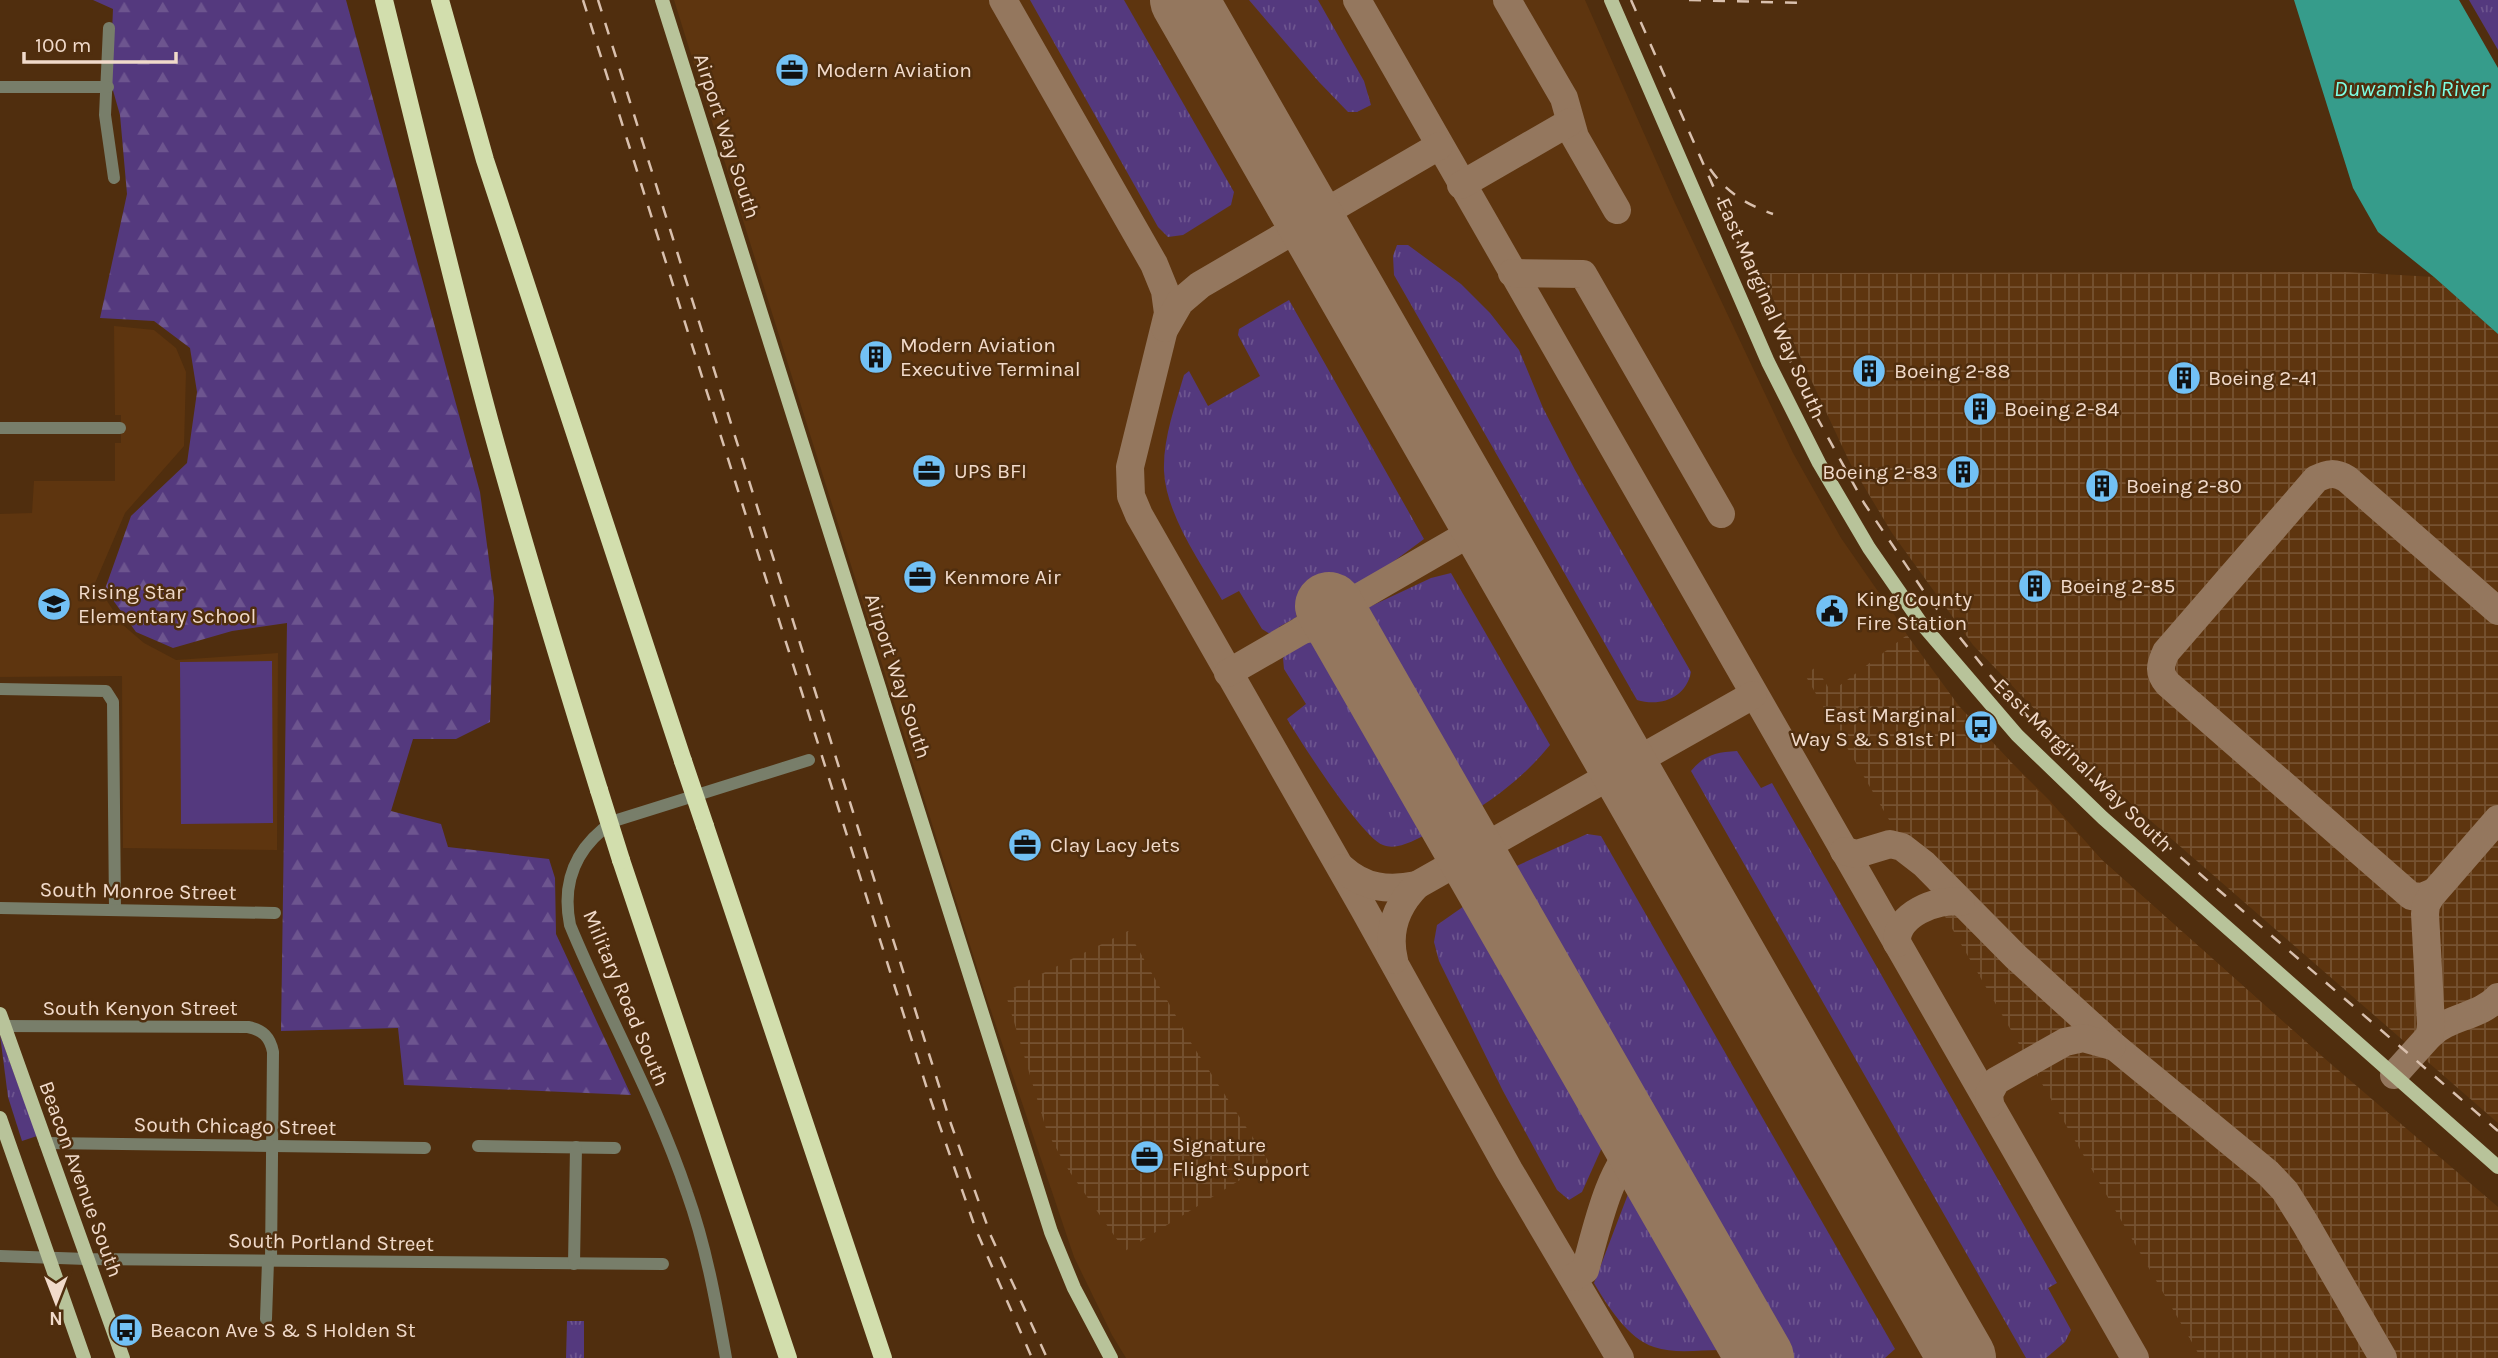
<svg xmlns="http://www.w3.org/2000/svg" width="2498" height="1358" font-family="Karla,sans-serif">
  <defs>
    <pattern id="industrial-grid" width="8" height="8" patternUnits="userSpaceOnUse" patternTransform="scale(1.75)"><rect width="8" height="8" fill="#5e350f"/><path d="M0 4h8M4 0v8" fill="none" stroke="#765231"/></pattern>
    <pattern id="grass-tufts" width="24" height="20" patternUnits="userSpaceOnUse" patternTransform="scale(1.75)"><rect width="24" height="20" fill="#54397e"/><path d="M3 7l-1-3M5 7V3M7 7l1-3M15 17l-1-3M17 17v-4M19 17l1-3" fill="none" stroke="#6d558f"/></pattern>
    <pattern id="forest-firs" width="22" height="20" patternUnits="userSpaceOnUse" patternTransform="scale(1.75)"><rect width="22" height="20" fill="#54397e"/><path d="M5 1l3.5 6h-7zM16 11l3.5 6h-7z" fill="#6d558f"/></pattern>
  </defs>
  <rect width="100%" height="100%" fill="#502e0e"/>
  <g fill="#5e350f">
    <polygon points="674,0 1585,0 1673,199 1793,453 1841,538 1900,623 1942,693 2050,801 2102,860 2324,1058 2352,1086 2498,1358 1126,1358 1112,1335 1074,1257 985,993"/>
    <polygon points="114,326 154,330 176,348 186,372 184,446 125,513 95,583 123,625 144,643 176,660 278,653 277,850 123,848 122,676 0,677 0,514 32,513 34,481 115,481 115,443 121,443 121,415 115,415"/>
  </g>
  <g fill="url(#industrial-grid)">
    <polygon points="2347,272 2434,277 2498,334 2498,1123 2097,774 1973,645 1892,533 1850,463 1761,273"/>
    <polygon points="1907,635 1959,706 2102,860 2324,1058 2498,1207 2498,1358 2201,1358 1805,675 1816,667 1831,692"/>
    <polygon points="1128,931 1193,1046 1269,1162 1125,1251 1069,1171 1047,1132 1005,992"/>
  </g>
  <g fill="url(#grass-tufts)">
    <polygon points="1030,0 1124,0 1234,192 1231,205 1183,235 1168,237 1158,227"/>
    <polygon points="1249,0 1318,0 1364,81 1371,105 1357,112 1348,112 1319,82"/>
    <polygon points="2469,0 2498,0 2498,50"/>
    <path d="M 1397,245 L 1408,245 L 1461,284 L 1490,313 L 1519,350 L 1543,408 L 1575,470 L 1691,672 C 1686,698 1661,707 1637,700 L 1394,275 L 1393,256 Z"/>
    <path d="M 1289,300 L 1424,539 L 1355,590 L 1351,583 L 1296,615 L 1297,617 L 1279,627 L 1281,632 L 1270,634 L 1262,629 L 1239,591 L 1222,600 C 1201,563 1166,515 1164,471 C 1163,439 1175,406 1184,375 L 1189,371 L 1208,406 L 1260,376 L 1238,335 L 1239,329 Z"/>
    <path d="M 1451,573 L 1550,745 C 1529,771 1505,791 1477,809 L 1371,622 L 1367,608 L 1431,578 Z"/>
    <path d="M 1314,637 L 1324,646 L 1429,833 C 1416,839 1398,851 1383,845 C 1362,838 1301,742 1287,719 L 1306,704 L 1284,669 L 1283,658 L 1288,651 Z"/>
    <path d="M 1737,751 L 1761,788 L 1772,783 L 2057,1283 L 2048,1288 L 2071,1330 L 2065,1342 L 2046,1358 L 2026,1358 L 1691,771 C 1704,755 1717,752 1737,751 Z"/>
    <polygon points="1587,834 1601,836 1895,1349 1885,1358 1792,1358 1512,868"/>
    <polygon points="1467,904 1604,1143 1582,1192 1569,1200 1557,1190 1503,1091 1439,961 1434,942 1437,925"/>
    <polygon points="0,1035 37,1136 22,1141 8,1097"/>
    <path d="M 1630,1189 L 1720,1350 C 1699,1350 1674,1354 1654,1347 C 1628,1339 1607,1305 1594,1283 Z"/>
    <polygon points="567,1321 584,1321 584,1358 566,1358"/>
  </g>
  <polygon fill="url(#forest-firs)" points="93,0 346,0 480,492 494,598 490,722 456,739 413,739 391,811 441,824 448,847 549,859 555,878 556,934 631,1095 404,1085 398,1028 281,1031 287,623 232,631 173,648 136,632 105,589 131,516 187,463 197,392 190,348 154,321 100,318 127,194 120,115 110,80 113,9"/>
  <polygon fill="#54397e" points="272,661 273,823 181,824 180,662"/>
  <polygon fill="#369c8b" points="2294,0 2459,0 2498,68 2498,334 2434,277 2378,232 2353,188"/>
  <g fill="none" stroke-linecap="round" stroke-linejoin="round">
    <g stroke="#94775e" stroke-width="28">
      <polyline points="1003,0 1154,264 1165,291 1168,313 1130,467 1131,496 1139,515 1364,909 1509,1170 1620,1358"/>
      <polyline points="1357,0 2135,1358"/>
      <polyline points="1507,0 1564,98 1575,137 1617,210"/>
      <polyline points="1461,185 1570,122"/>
      <polyline points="1512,273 1583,274 1721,514"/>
      <polyline points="1165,328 1180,302 1200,285 1439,146"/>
      <path d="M 1302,630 C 1325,624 1337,630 1352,647"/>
      <polyline points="1228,673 1484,525"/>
      <polyline points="1844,851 1857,854 1890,844 1902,847 1924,864 2016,957 2115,1047 2268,1173 2285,1191 2305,1223 2383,1358"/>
      <path d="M 1342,868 C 1364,888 1388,891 1417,885"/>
      <path d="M 2434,892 L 2422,897 L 2411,896 L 2168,684 C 2158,673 2160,665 2166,652 L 2316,479 C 2328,473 2335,472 2347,479 L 2498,611"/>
      <path d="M 1897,943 C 1895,915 1937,898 1961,902"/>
      <path d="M 1394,960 C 1387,931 1396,906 1417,885 L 1753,695"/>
      <path d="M 2430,1035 C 2449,1016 2480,1017 2498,997"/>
      <polyline points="2394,1075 2430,1035 2431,1024 2425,914 2426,905 2431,896 2498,819"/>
      <polyline points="1990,1104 1989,1094 1996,1081 2065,1042 2083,1038 2112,1046"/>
      <path d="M 1574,1277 L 1585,1270 C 1595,1236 1609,1166 1637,1146"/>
    </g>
    <g stroke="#94775e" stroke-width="68">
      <polyline points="1184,0 1962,1358"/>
      <polyline points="1329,606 1760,1358"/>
    </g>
    <g stroke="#787e6a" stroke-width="12">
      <polyline points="109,28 105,115 114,178"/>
      <polyline points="0,87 108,87"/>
      <polyline points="0,428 120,428"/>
      <polyline points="0,689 106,691 113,702 115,910"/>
      <polyline points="0,908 275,913"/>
      <path d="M 0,1026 L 248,1027 C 263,1030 270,1037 273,1052 L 271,1261"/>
      <polyline points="45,1143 425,1148"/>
      <polyline points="478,1146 615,1148"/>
      <polyline points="0,1256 87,1259 663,1264"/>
      <polyline points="574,1264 576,1147"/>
      <polyline points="266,1319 268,1261"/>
      <path d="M 726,1358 C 716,1302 706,1246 687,1193 C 656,1100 607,1015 570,925 C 561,880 577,846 614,821 L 809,760"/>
    </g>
    <g stroke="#b8c39a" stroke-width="14">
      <polyline points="662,0 1051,1232 1074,1288 1111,1358"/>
      <polyline points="1611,0 1768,362 1819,463 1869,548 1921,623 2017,735 2103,818 2498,1167"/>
      <polyline points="0,1014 123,1358"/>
      <polyline points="0,1118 84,1358"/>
    </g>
    <g stroke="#d2dead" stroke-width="18">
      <path d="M 384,0 C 419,141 452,283 490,423 C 524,546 561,668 599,790"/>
      <polyline points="440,0 485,160 683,761"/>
      <polyline points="705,826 883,1358"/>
      <polyline points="621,860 788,1358"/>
    </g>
    <g stroke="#d9c0ae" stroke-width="2.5" stroke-dasharray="12 12" stroke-linecap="butt">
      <polyline points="583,0 930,1098 976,1230 1032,1358"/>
      <polyline points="598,0 951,1124 991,1236 1047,1358"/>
      <polyline points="1631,0 1808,401 1864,503 1929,599 2002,690 2083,773 2498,1131"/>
      <polyline points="1689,0 1803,3"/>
      <path d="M 1710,169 C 1726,192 1747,205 1773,214"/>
    </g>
    <g stroke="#d2dead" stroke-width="18">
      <polyline points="683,761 705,826"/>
      <polyline points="599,790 621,860"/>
    </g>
  </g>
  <defs>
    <g id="office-disc" transform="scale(1.75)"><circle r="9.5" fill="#72c1f5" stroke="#502e0e"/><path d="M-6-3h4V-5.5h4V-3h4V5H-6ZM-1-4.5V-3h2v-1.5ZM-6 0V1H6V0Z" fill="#111"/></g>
    <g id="building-disc" transform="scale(1.75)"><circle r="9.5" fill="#72c1f5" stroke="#502e0e"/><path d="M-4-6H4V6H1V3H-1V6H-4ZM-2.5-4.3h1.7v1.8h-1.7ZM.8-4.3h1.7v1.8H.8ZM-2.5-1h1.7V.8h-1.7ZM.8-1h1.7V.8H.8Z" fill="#111"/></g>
    <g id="school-disc" transform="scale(1.75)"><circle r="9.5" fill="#72c1f5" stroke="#502e0e"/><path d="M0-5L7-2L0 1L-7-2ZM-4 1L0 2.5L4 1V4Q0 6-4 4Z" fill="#111"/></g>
    <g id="civic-disc" transform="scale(1.75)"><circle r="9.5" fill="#72c1f5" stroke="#502e0e"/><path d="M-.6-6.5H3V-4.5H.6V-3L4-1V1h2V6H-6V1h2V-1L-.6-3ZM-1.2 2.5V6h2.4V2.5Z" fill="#111"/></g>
    <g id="bus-disc" transform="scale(1.75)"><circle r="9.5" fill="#72c1f5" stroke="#502e0e"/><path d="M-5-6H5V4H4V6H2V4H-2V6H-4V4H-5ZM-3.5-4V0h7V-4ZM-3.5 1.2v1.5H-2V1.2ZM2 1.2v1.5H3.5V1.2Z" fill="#111"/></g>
  </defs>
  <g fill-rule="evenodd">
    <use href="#office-disc" x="792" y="70"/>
    <use href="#building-disc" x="876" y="357"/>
    <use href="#building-disc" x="1869" y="371"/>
    <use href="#building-disc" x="2184" y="378"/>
    <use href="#building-disc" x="1980" y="409"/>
    <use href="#office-disc" x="929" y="471"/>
    <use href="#building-disc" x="1963" y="472"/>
    <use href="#building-disc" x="2102" y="486"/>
    <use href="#office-disc" x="920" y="577"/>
    <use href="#building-disc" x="2035" y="586"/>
    <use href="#school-disc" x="54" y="604"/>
    <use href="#civic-disc" x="1832" y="611"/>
    <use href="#bus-disc" x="1981" y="727"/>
    <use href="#office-disc" x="1025" y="845"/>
    <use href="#office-disc" x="1147" y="1157"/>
    <use href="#bus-disc" x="126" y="1330"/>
  </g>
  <g text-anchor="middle" stroke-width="5" stroke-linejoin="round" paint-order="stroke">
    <g font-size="21" fill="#f1daca" stroke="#502e0e" text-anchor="start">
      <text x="816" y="77">Modern Aviation</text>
      <text x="900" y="352">Modern Aviation<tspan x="900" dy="24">Executive Terminal</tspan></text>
      <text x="1894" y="378">Boeing 2-88</text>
      <text x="2208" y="385">Boeing 2-41</text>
      <text x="2004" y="416">Boeing 2-84</text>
      <text x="954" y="478">UPS BFI</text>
      <text x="1938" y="479" text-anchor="end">Boeing 2-83</text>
      <text x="2126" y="493">Boeing 2-80</text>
      <text x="944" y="584">Kenmore Air</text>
      <text x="2060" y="593">Boeing 2-85</text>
      <text x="78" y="599">Rising Star<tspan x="78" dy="24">Elementary School</tspan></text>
      <text x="1856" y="606">King County<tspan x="1856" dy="24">Fire Station</tspan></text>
      <text x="1956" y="722" text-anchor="end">East Marginal<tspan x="1956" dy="24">Way S &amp; S 81st Pl</tspan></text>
      <text x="1050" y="852">Clay Lacy Jets</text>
      <text x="1172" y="1152">Signature<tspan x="1172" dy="24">Flight Support</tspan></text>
      <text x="150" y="1337">Beacon Ave S &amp; S Holden St</text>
    </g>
    <g font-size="21" fill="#f1daca" stroke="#502e0e">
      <text transform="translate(727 136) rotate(72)" y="7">Airport Way South</text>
      <text transform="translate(1771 308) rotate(66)" y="7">East Marginal Way South</text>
      <text transform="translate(898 676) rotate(72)" y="7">Airport Way South</text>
      <text transform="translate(2083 765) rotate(44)" y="7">East Marginal Way South</text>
      <text transform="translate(138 891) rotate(1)" y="7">South Monroe Street</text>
      <text transform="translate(626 998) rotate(67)" y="7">Military Road South</text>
      <text x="140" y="1015">South Kenyon Street</text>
      <text transform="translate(235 1126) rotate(1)" y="7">South Chicago Street</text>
      <text transform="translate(81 1179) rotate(70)" y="7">Beacon Avenue South</text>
      <text transform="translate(331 1242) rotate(1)" y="7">South Portland Street</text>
    </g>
    <g font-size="23" font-style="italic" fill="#7dfee5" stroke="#502e0e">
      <text x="2411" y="96">Duwamish River</text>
    </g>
  </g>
  <g transform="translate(56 1302) rotate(180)" stroke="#502e0e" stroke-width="5" paint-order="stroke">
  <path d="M0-5L12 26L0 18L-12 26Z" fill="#f1daca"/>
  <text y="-10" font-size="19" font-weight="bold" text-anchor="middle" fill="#f1daca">N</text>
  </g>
  <path d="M24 52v10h152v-10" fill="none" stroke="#f1daca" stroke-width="3.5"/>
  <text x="35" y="52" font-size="21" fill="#f1daca" stroke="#502e0e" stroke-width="5" paint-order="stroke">100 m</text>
</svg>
